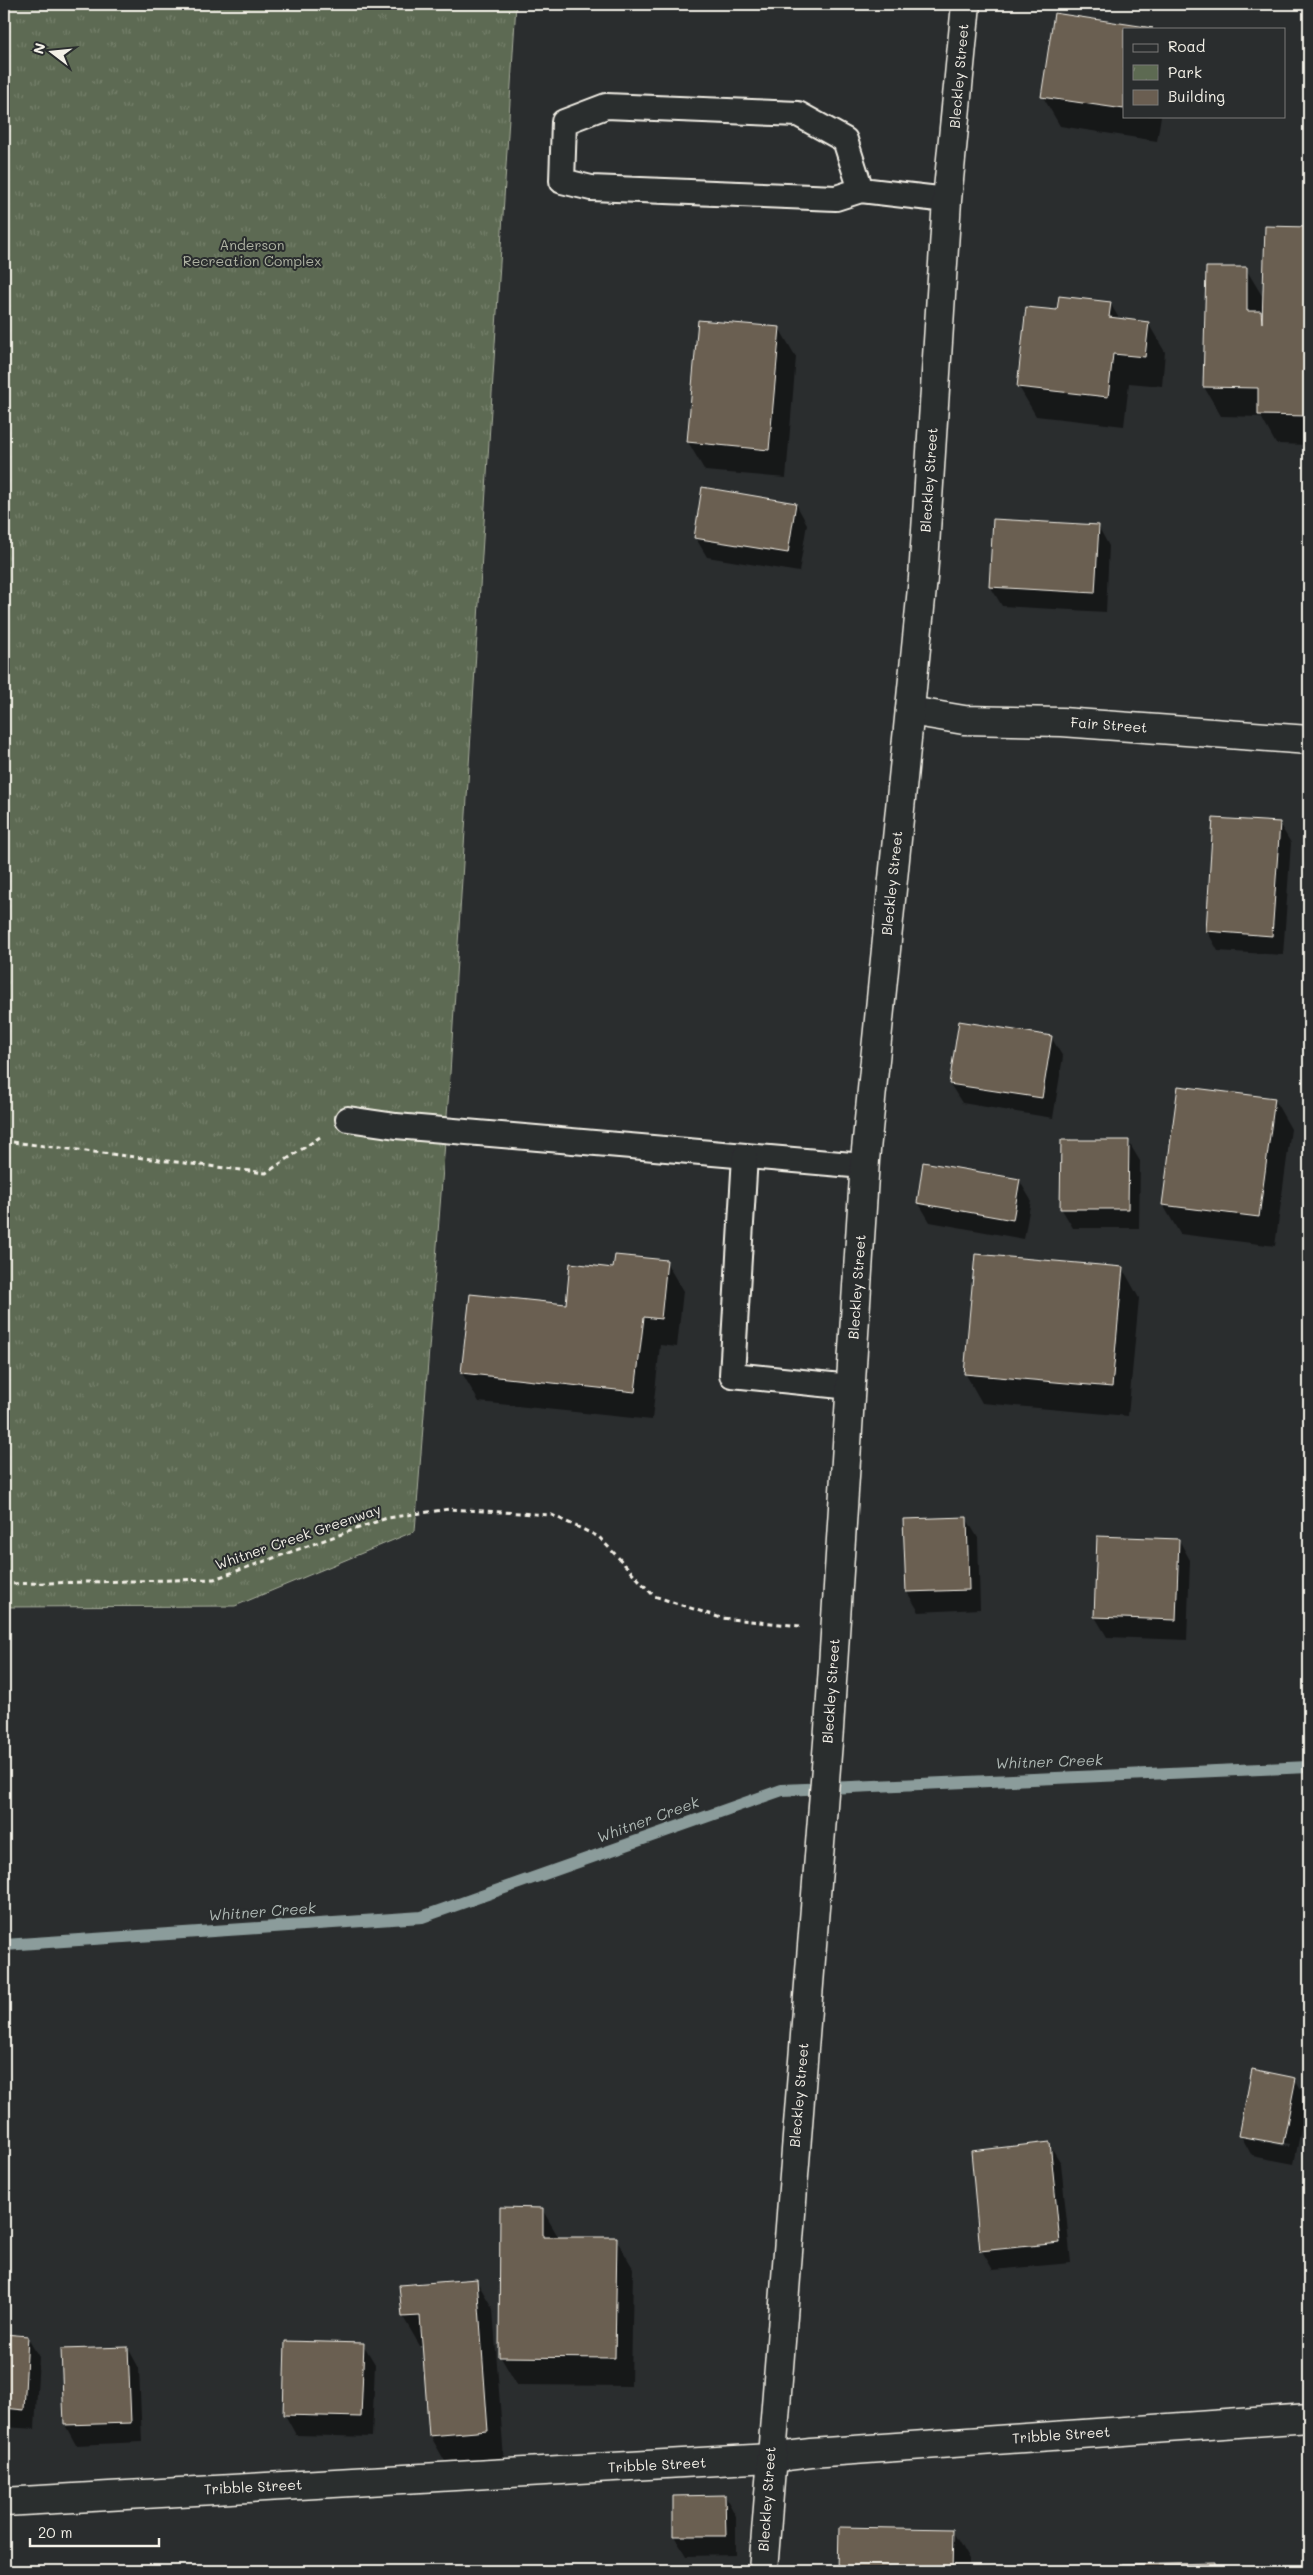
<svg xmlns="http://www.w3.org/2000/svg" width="1313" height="2575" font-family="Mali,sans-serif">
  <defs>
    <pattern id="park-tufts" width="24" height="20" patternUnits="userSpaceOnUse" patternTransform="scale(1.25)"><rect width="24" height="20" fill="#5d6a52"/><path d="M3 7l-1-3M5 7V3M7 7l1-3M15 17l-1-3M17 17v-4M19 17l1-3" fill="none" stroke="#75806b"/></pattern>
  </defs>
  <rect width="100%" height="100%" fill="#2a2d2e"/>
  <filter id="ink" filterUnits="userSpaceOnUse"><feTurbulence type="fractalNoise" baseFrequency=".02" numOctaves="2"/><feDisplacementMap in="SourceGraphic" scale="10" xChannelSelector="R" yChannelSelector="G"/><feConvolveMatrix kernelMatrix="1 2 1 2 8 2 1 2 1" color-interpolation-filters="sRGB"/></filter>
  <g filter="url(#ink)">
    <polygon fill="url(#park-tufts)" stroke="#a8ae9d" points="4,4 516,4 449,1090 415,1531 235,1606 4,1607"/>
    <g fill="#0007" fill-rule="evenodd">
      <polygon points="1055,15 1151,29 1124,29 1124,116 1161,116 1157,141 1060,126 1043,97"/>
      <polygon points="1266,228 1309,228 1309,445 1276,444 1261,417 1221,416 1204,387 1246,269 1264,299"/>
      <polygon points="1110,303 1120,320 1148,323 1165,352 1162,386 1129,383 1124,426 1036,416 1019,387 1058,312"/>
      <polygon points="779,328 796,357 786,478 705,471 688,442"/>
      <polygon points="796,504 807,524 799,572 707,557 695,537"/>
      <polygon points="1098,526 1109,546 1106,612 1002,606 990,586"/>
      <polygon points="1279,823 1291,843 1283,955 1218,951 1207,931"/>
      <polygon points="1051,1037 1063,1057 1053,1118 962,1103 950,1084"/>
      <polygon points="1274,1099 1291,1129 1275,1246 1180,1234 1163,1205"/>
      <polygon points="1128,1141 1140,1161 1139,1228 1073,1228 1061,1208"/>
      <polygon points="1019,1180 1031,1200 1024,1239 930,1222 918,1202"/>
      <polygon points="666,1262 683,1291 677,1347 660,1345 652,1420 479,1402 462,1373 567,1306 614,1270"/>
      <polygon points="1123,1269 1139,1298 1128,1416 982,1403 965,1373"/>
      <polygon points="966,1518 978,1538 980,1609 919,1612 907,1592"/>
      <polygon points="1099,1537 1179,1540 1190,1560 1187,1640 1107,1637 1095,1617"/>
      <path d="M 1295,2079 L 1307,2099 L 1294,2164 L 1252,2156 L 1241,2136 ZM 1253,2137 L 1290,2144 L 1289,2147 L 1253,2140 Z"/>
      <polygon points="1049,2144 1061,2163 1071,2263 993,2270 982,2251"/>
      <polygon points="542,2209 559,2238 616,2239 633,2268 631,2386 517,2385 500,2356"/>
      <polygon points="476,2280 493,2309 504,2460 447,2465 430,2435 423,2346 420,2346 403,2317"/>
      <polygon points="4,2336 27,2337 39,2357 35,2429 4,2427"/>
      <polygon points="363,2344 375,2364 372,2437 296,2435 285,2415"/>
      <polygon points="128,2348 139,2368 142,2442 76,2445 65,2425"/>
      <polygon points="725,2496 736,2516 736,2555 686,2556 674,2536"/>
      <polygon points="840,2528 952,2530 969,2560 969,2571 839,2571"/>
      <polygon points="1213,2565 1217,2571 1123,2571 1123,2567"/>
    </g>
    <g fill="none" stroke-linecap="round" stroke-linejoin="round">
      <polyline stroke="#8b9c9b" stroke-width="12" points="4,1945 422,1917 782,1790 1309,1767"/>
    </g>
    <g fill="#6a5e51" stroke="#f4f1e8">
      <polygon points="1054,13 1153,28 1124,29 1124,109 1041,97"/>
      <polygon points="1265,226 1309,227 1309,416 1258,415 1258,388 1203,387 1206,267 1247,267 1247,311 1261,311 1262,323"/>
      <polygon points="1059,296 1111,302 1109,317 1149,322 1145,357 1113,354 1108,397 1017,387 1026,307 1057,310"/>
      <polygon points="698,320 780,327 769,450 687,442"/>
      <polygon points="702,487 796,503 788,553 694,538"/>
      <polygon points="993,519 1099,525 1095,593 989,587"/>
      <polygon points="1213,818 1280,822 1272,936 1206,931"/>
      <polygon points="959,1021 1052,1036 1042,1098 949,1084"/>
      <polygon points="1178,1086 1275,1098 1259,1217 1162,1205"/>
      <polygon points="1061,1140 1129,1140 1128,1209 1060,1209"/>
      <polygon points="923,1162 1020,1179 1013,1220 917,1203"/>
      <polygon points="975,1254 1123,1267 1112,1387 964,1374"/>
      <polygon points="615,1255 667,1260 661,1319 644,1317 635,1392 461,1373 470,1294 566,1304 570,1263 613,1268"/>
      <polygon points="967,1517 969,1590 906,1592 903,1519"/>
      <polygon points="1097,1536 1179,1539 1176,1620 1094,1617"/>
      <polygon points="1252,2069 1296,2078 1283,2144 1239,2136"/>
      <polygon points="1050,2142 1060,2243 980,2251 971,2151"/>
      <polygon points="500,2207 543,2208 543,2237 617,2237 615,2358 499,2357"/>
      <polygon points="477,2279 488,2431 429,2436 420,2316 402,2317 399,2285"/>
      <polygon points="4,2334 28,2336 24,2410 4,2408"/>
      <polygon points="285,2341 364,2343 361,2417 283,2415"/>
      <polygon points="128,2347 131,2423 64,2425 61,2349"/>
      <polygon points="725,2495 726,2536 673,2536 673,2496"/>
      <polygon points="839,2527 953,2529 952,2571 838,2571"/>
      <polygon points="1214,2563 1214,2571 1122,2571 1122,2565"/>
    </g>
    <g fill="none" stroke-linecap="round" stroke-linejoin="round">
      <g stroke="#f4f1e8" stroke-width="28">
        <g id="lane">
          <polyline points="861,190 845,140 798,114 606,106 564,122 562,181 591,188 836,198 861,190 947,200"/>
          <polyline points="348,1119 396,1126 864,1166"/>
          <polyline points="745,1156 732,1375 851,1387"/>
        </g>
      </g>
      <g stroke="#f4f1e8" stroke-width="31">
        <polyline id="street" points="910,711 964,720 1062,722 1309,740"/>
      </g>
      <g stroke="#f4f1e8" stroke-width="31">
        <g id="secondary">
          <polyline points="4,2502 770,2458 811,2453 1309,2418"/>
          <polyline points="763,2571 829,1729 865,1160 923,578 947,200 966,4"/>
        </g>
      </g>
      <g stroke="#f4f1e8" stroke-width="3" stroke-dasharray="5 4" stroke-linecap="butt">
        <polyline points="4,1141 266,1173 320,1137"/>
        <polyline points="4,1584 214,1579 387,1518 449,1509 552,1515 599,1537 654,1596 721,1618 800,1626"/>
      </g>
      <use href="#lane" stroke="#2a2d2e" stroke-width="24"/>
      <use href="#street" stroke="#2a2d2e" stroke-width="28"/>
      <use href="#secondary" stroke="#2a2d2e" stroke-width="28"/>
    </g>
  </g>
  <g text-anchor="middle" stroke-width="4" stroke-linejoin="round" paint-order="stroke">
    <g font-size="14" fill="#f4f1e8" stroke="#2a2d2e">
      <text transform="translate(959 76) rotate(-85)" y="5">Bleckley Street</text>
      <text transform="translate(929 480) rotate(-86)" y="5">Bleckley Street</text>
      <text transform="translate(1109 725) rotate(4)" y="5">Fair Street</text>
      <text transform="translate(892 883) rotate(-84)" y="5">Bleckley Street</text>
      <text transform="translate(857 1287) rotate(-86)" y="5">Bleckley Street</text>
      <text transform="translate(298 1537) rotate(-19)" y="5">Whitner Creek Greenway</text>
      <text transform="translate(831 1691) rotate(-86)" y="5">Bleckley Street</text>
      <text transform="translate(799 2095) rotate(-85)" y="5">Bleckley Street</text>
      <text transform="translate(1061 2435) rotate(-4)" y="5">Tribble Street</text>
      <text transform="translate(657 2465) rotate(-3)" y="5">Tribble Street</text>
      <text transform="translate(253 2487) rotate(-3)" y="5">Tribble Street</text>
      <text transform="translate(767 2499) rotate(-86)" y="5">Bleckley Street</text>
    </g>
    <g font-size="14" fill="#b0b4a4" stroke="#2a2d2e">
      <text x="252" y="250">Anderson<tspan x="252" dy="16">Recreation Complex</tspan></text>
    </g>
    <g font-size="15" font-style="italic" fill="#aeb8b4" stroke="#2a2d2e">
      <text transform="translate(1049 1762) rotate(-2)" y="5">Whitner Creek</text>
      <text transform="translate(648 1820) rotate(-20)" y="5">Whitner Creek</text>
      <text transform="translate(262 1912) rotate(-4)" y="5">Whitner Creek</text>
    </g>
  </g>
  <rect width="1313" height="2575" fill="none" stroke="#2a2d2e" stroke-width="20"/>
  <rect x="10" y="10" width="1293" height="2555" fill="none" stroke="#f4f1e8" stroke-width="2" filter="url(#ink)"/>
  <rect x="1123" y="28" width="162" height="90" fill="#2a2d2e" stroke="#7b7b78"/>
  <rect x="1133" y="44" width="25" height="8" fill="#2a2d2e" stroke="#7b7b78"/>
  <text x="1168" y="52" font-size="15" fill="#f4f1e8">Road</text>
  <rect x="1133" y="65" width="25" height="15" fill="url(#park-tufts)" stroke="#7b7b78"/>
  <text x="1168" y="78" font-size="15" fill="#f4f1e8">Park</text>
  <rect x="1133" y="90" width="25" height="15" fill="#6a5e51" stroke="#7b7b78"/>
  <text x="1168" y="102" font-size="15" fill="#f4f1e8">Building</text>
  <g transform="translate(52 52) rotate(286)" stroke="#2a2d2e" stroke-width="4" paint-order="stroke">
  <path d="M0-4L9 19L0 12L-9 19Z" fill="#f4f1e8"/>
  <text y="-8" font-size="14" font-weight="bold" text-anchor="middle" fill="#f4f1e8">N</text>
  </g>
  <path d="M30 2538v8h129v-8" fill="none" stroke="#f4f1e8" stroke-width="2.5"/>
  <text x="38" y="2538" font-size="15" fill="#f4f1e8" stroke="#2a2d2e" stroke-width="4" paint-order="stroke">20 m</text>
</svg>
